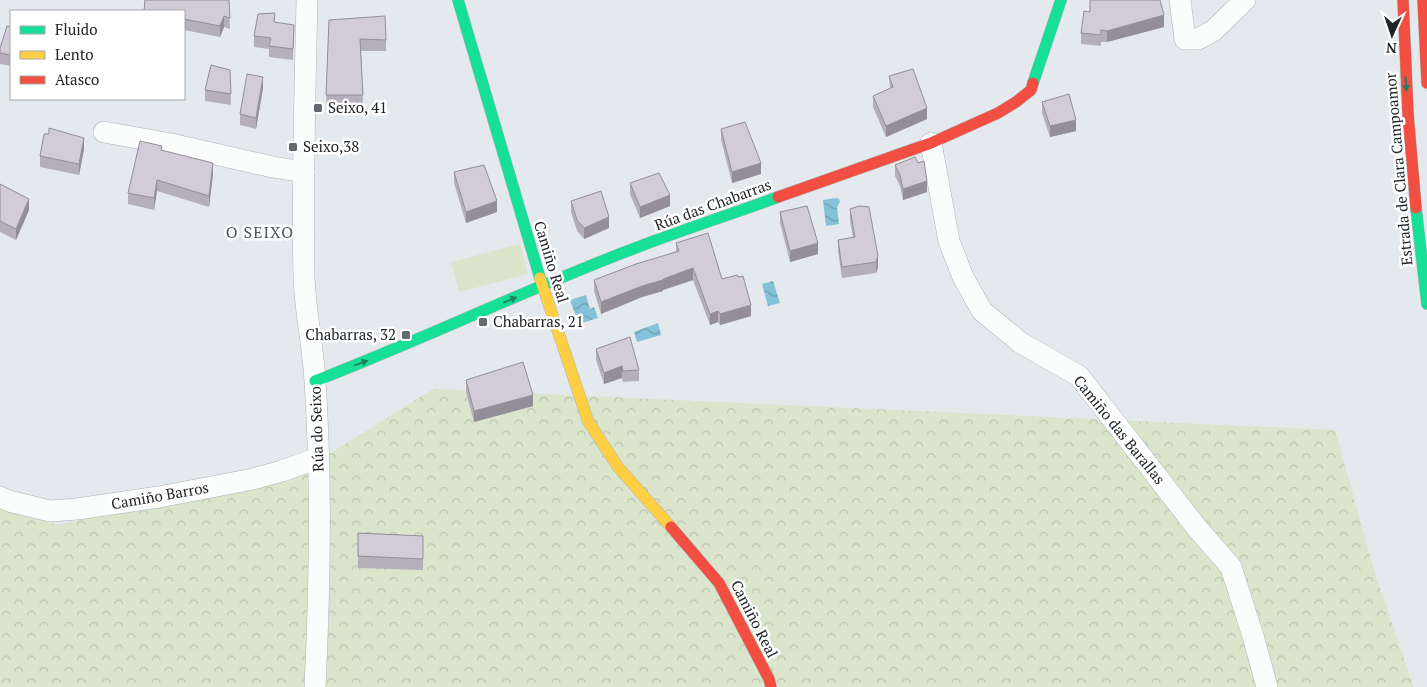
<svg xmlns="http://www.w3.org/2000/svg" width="1427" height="687" font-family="'PT Serif',serif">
  <defs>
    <pattern id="forest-crowns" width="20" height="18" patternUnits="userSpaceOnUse" patternTransform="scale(1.25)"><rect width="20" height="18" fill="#dae5cc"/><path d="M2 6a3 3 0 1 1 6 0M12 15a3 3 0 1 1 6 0" fill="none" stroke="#bbc4af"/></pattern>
    <pattern id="water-waves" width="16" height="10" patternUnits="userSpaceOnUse" patternTransform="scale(1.25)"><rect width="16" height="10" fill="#84c2d9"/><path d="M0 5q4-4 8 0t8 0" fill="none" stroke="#6c9db0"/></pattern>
  </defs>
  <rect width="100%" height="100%" fill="#e4e9ee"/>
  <polygon fill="url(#forest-crowns)" points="433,389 1335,430 1376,577 1414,687 0,687 0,507 58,525 305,469"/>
  <polygon fill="#dae5cc" points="520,244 528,274 459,292 451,262"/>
  <g fill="url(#water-waves)">
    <polygon points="836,198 839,199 840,202 837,207 839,224 826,226 823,200"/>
    <polygon points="773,281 780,303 768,306 762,284"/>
    <polygon points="586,295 590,309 594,307 598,318 579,324 570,300"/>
    <polygon points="658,323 661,335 637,342 634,332"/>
  </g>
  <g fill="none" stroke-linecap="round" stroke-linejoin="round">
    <g stroke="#afb3b6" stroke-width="22">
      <g id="street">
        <path d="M 307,0 C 305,92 302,184 304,276 C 305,311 313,346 315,381 C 322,483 320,585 315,687"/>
        <polyline points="1180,0 1185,39 1198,39 1213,31 1245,0"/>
        <polyline points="104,132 171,144 273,167 304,172"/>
        <polyline points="931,143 949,241 963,277 982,311 1021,343 1079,376 1197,528 1231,567 1253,636 1267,687"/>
        <polyline points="0,497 9,501 50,511 77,509 159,497 253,479 282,471 318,458"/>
      </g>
    </g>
    <g stroke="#afb3b6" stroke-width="12">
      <g id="fast">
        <polyline points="458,0 540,278"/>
        <polyline points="1033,83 1061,0"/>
        <polyline points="1416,208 1427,304"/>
        <path d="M 315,381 C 424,339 529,288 638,247 C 685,229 732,214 778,197"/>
      </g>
    </g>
    <g stroke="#afb3b6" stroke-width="12">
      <polyline id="slow" points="540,278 588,421 618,467 671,527"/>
    </g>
    <g stroke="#afb3b6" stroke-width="12">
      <g id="jam">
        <polyline points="1403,0 1408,114 1416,208"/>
        <polyline points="1423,0 1427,83"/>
        <polyline points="778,197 931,143 998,113 1016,102 1031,90 1033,83"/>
        <polyline points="671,527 719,583 769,679 771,687"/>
      </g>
    </g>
    <use href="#street" stroke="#fbfcfc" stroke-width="21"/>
    <use href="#fast" stroke="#16e098" stroke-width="11"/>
    <use href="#slow" stroke="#ffcf43" stroke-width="11"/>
    <use href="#jam" stroke="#f24e42" stroke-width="11"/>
  </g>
  <g fill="#b5afba">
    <polygon points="229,0 230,29 224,27 220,37 184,30 184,11"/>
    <polygon points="1090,12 1164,27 1107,42 1101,42 1101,46 1081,44 1081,33"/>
    <polygon points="329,20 386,40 386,51 361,51 363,106 326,106"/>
    <polygon points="275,23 294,25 293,60 269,57 269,49 254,47 254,36"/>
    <polygon points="11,27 11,66 0,64 0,48"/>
    <polygon points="230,70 231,105 205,101 205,90"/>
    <polygon points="889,76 927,119 886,137 873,107 873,96 890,88"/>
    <polygon points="263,88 256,129 240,125 240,114"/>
    <polygon points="1042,102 1076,131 1050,137 1042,113"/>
    <polygon points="721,129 761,174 732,183 721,140"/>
    <polygon points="49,134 84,149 79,175 40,167 40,156"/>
    <polygon points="162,150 213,174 209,207 157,191 154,210 128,204 128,193"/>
    <polygon points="895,165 927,192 903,200 900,186 895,176"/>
    <polygon points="454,172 497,212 466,223 454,183"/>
    <polygon points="630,183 670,206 640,218 630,194"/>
    <polygon points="0,184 29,210 16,240 0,232"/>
    <polygon points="571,201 609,228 584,239 577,231 571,212"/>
    <polygon points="850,209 878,267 876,273 842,278 838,251 838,240 853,238 850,220"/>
    <polygon points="780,212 818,254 790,262 780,223"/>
    <polygon points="676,243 751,316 720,325 718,322 710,325 693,280 663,290 663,291 642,297 601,314 594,291 594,280 676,252"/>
    <polygon points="596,349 639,370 639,381 623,382 622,378 604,384 596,360"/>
    <polygon points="466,380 533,406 474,422 466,392"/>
    <polygon points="358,533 423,536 423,570 358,568"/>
  </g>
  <g fill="#938e97">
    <polygon points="1164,15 1164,27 1107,42 1107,31"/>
    <polygon points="224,16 224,27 220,37 220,26"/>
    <polygon points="263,77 263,88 256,129 256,118"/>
    <polygon points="927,108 927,119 886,137 886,126"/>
    <polygon points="1076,120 1076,131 1050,137 1050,126"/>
    <polygon points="84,138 84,149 79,175 79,164"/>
    <polygon points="213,163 213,174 209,207 209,196"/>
    <polygon points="761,163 761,174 732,183 732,172"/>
    <polygon points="157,180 157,191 154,210 154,198"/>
    <polygon points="927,181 927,192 903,200 903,189"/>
    <polygon points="670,195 670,206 640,218 640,207"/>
    <polygon points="29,199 29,210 16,240 16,229"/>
    <polygon points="497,201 497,212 466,223 466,212"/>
    <polygon points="609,217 609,228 584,239 584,228"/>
    <polygon points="818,243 818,254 790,262 790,251"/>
    <polygon points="878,256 878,267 876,273 876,262"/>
    <polygon points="693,268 693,280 663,290 663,291 642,297 601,314 601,302 642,286"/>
    <polygon points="751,305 751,316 720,325 720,314"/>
    <polygon points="718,311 718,322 710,325 710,314"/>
    <polygon points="622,366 622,378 604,384 604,373"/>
    <polygon points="533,395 533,406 474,422 474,411"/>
  </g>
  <g fill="#d2cbd8" stroke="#938e97">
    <polygon points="145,0 229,0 230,18 224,16 220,26 184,19 184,11 144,11"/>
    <polygon points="1090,0 1160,0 1164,15 1107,31 1101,30 1101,35 1081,33 1084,11 1090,12"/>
    <polygon points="275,13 274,22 294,25 293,49 269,46 271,38 254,36 258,14"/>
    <polygon points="385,16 386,40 360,39 363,95 326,95 329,20"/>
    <polygon points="7,26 11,27 11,55 0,53 0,48"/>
    <polygon points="211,65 230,70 231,94 205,90"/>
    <polygon points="913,69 927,108 886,126 873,96 893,87 889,76"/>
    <polygon points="247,74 263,77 256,118 240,114"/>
    <polygon points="1069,94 1076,120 1050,126 1042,102"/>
    <polygon points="745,122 761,163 732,172 721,129"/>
    <polygon points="49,128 84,138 79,164 40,156 44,134 49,134"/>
    <polygon points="140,141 162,146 161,150 213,163 209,196 157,180 154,198 128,193"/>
    <polygon points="915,157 918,163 924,161 927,181 903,189 900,175 895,165"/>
    <polygon points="484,165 497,201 466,212 454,172"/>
    <polygon points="659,173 670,195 640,207 630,183"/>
    <polygon points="0,184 29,199 16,229 0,221"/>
    <polygon points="601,191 609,217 584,228 577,220 571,201"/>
    <polygon points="807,206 818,243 790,251 780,212"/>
    <polygon points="859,206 869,207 878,256 876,262 842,267 838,240 855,237 850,209"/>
    <polygon points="708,233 722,279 737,275 738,277 743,276 751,305 720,314 718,311 710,314 693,268 663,279 663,280 642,286 601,302 594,280 636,264 679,251 676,243"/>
    <polygon points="630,337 639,370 623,371 622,366 604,373 596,349"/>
    <polygon points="523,362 533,395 474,411 466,380"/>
    <polygon points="358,533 423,536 423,559 358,556"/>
  </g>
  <defs><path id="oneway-solid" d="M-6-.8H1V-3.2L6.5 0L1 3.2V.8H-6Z" transform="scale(1.25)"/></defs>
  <g fill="#1c8260">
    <use href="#oneway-solid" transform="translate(1406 84) rotate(86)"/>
    <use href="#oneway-solid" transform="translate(510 300) rotate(-23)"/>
    <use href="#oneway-solid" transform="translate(361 363) rotate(-20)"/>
  </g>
  <g fill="#65696d" stroke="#fff" stroke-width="2">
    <rect x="313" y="103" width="10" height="10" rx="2.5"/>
    <rect x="288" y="142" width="10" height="10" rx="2.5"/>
    <rect x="478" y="317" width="10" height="10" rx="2.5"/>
    <rect x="401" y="330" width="10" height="10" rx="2.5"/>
  </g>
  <g text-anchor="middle" stroke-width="5" stroke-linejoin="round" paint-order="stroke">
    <g font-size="15" fill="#212427" stroke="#fff" text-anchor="start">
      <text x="328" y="113">Seixo, 41</text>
      <text x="303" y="152">Seixo,38</text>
      <text x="493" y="327">Chabarras, 21</text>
      <text x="396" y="340" text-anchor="end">Chabarras, 32</text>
    </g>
    <g font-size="15" fill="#212427" stroke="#fff">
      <text transform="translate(1399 169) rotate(-95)" y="5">Estrada de Clara Campoamor</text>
      <text transform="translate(713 205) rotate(-20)" y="5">Rúa das Chabarras</text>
      <text transform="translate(551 262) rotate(73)" y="5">Camiño Real</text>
      <text transform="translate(317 429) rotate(-92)" y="5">Rúa do Seixo</text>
      <text transform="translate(1119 430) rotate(51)" y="5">Camiño das Barallas</text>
      <text transform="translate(160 496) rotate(-10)" y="5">Camiño Barros</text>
      <text transform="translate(754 619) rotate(63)" y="5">Camiño Real</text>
    </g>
    <g font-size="16" letter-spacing="1" fill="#4f565c" stroke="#fff">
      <text x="260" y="238">O SEIXO</text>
    </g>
  </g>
  <rect x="10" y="10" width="175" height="90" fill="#ffffff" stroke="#a6a7a9"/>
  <rect x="20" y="26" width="25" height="8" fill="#16e098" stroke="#a6a7a9"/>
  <text x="55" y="35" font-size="15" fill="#212427">Fluido</text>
  <rect x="20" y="51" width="25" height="8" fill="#ffcf43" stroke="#a6a7a9"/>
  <text x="55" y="60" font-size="15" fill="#212427">Lento</text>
  <rect x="20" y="76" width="25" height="8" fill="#f24e42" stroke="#a6a7a9"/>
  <text x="55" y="85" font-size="15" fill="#212427">Atasco</text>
  <g transform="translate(1392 35) rotate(183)" stroke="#ffffff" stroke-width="4" paint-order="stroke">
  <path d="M0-4L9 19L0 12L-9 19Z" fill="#212427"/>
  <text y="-8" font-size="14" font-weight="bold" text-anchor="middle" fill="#212427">N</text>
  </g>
</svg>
